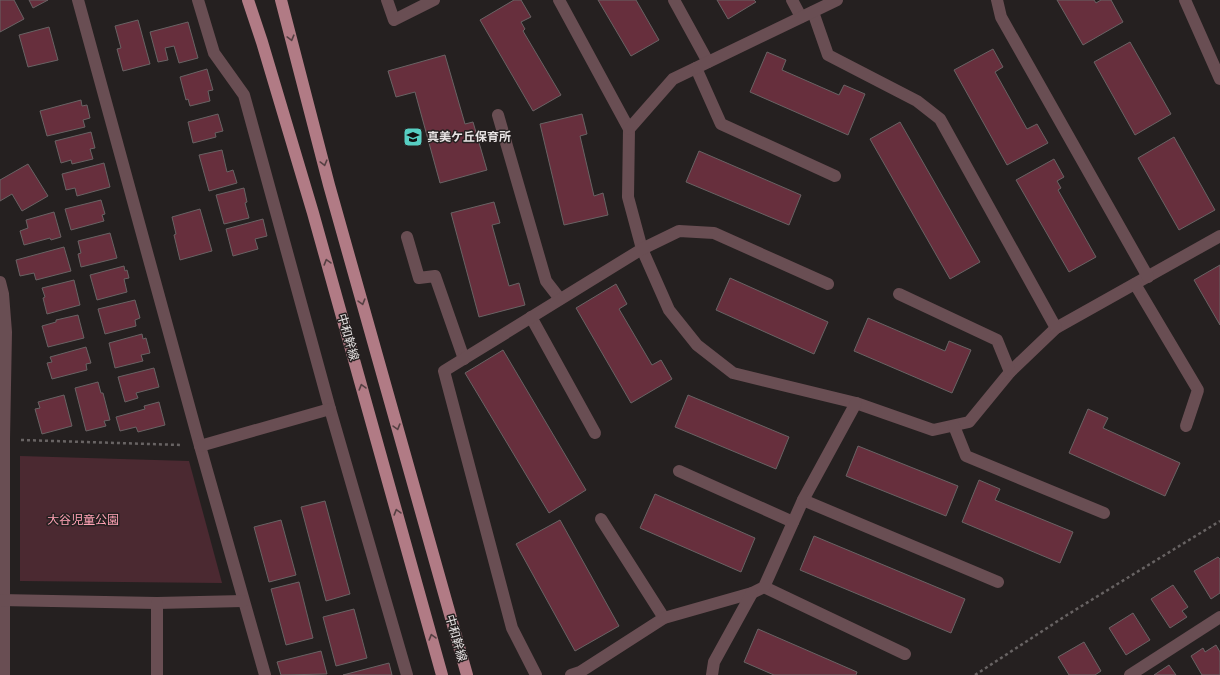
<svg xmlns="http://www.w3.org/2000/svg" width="1220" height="675" font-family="'Open Sans','Noto Sans JP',sans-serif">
  <rect width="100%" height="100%" fill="#252020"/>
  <polygon fill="#4b2931" points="20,456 189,461 222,583 20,581"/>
  <g fill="#672f3d" stroke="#696364">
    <polygon points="0,0 14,0 24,19 0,32"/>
    <polygon points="29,0 48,0 33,8"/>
    <polygon points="514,0 521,0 531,17 521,22 525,29 523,31 561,95 533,111 480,20"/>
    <polygon points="598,0 636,0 659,40 631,56"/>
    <polygon points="717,0 754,0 756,2 728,19"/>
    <polygon points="1057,0 1094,0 1096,3 1101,0 1111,0 1123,22 1083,45"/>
    <polygon points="138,20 150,64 123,71 117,49 121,48 115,26"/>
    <polygon points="188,22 198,58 179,63 174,46 165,48 168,60 158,62 150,32"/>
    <polygon points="49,27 58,60 28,67 19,35"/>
    <polygon points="1130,42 1171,114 1135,135 1094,62"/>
    <polygon points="993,49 1003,67 995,72 1027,129 1037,124 1048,143 1007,165 954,70"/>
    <polygon points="767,52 786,60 782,70 839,95 844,85 865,94 848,135 750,92"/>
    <polygon points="445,55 465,124 473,122 487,170 440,183 415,92 396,97 388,71"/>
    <polygon points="207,69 213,90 208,91 210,101 190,106 188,99 186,100 180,77"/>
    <polygon points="81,100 82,106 87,105 90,118 83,120 85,127 47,136 40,111"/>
    <polygon points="218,114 223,131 215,133 216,137 193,143 188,122"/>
    <polygon points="582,114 587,134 580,136 594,196 603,193 608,215 564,225 540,124"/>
    <polygon points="900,122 980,262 950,279 870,139"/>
    <polygon points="91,132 95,148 90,149 93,159 72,164 71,160 61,163 55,141"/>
    <polygon points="1174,137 1215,210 1179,230 1138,158"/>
    <polygon points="222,150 227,172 233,170 237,183 209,191 199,155"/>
    <polygon points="699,151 801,195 789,225 686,182"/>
    <polygon points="1054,159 1064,177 1057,181 1061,188 1058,190 1096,257 1069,272 1016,180"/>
    <polygon points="104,163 110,187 77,196 75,188 66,190 62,174"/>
    <polygon points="28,164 48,196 22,211 12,194 0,201 0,180"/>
    <polygon points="244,188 247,202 245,203 249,218 224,224 216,195"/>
    <polygon points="101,200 105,214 102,215 104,221 71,230 65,209"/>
    <polygon points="494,202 500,223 492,225 509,286 519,283 525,305 479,317 451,213"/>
    <polygon points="200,209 212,251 180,260 174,235 176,234 172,217"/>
    <polygon points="54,212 61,237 51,240 50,238 24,245 20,231 28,228 26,220"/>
    <polygon points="263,219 267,236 255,239 258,249 233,256 226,229"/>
    <polygon points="110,233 117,258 81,267 78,254 81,253 78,241"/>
    <polygon points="64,247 71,271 36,280 34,273 20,276 16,260"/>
    <polygon points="1220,265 1220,325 1194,280"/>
    <polygon points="124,266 125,271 127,270 129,278 124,279 127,292 97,300 90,275"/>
    <polygon points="730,278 828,322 814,354 716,310"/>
    <polygon points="74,280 80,305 47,314 43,298 45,297 42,288"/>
    <polygon points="616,284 627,304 619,309 652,365 661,360 672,379 631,403 576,308"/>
    <polygon points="135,300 140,318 135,320 136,326 105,334 98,309"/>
    <polygon points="78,315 84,338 48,347 42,326 56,322 56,320"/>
    <polygon points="868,318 945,351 949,341 971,350 952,393 854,351"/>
    <polygon points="142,334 143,339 146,338 150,353 141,355 143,361 115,368 109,343"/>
    <polygon points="86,347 91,363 86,364 87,370 52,379 47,363 52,362 50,357"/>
    <polygon points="503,350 586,490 549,513 465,373"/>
    <polygon points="154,368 159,387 136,393 138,398 125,402 118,377"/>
    <polygon points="98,382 101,393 103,393 110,420 104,421 106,426 86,431 75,388"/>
    <polygon points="64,395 72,426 42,434 35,409 40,408 38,402"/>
    <polygon points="688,395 789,437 776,469 675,427"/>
    <polygon points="159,402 165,425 138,432 136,427 120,431 116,417 145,409 144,406"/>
    <polygon points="1088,409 1108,418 1103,428 1180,463 1165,496 1069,453"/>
    <polygon points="858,446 958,486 946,516 846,476"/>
    <polygon points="979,480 1000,489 995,500 1073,532 1060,563 962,522"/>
    <polygon points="655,494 755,538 741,572 640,528"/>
    <polygon points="325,501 350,594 326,601 301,507"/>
    <polygon points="281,520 296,575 269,582 254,527"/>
    <polygon points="560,520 619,626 575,651 516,544"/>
    <polygon points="814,536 965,599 951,633 800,570"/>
    <polygon points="1218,557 1220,559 1220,593 1211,599 1194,571"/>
    <polygon points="299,582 313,638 286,645 271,589"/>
    <polygon points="1173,585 1188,607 1182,611 1187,617 1170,628 1151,599"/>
    <polygon points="354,609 367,658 336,666 323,617"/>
    <polygon points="1133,613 1150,640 1126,655 1109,628"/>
    <polygon points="758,629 857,672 856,675 774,675 744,662"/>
    <polygon points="1084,642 1101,671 1095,675 1069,675 1058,657"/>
    <polygon points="1216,645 1220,652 1220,675 1202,675 1191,656 1203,648 1205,652"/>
    <polygon points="321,651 327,674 281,675 277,662"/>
    <polygon points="389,663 392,675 343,675"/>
    <polygon points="1169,665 1176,675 1154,675"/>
  </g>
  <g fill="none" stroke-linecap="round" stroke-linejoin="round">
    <g stroke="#686363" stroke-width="2.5" stroke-dasharray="3 3" stroke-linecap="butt">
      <polyline points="21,440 182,445"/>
      <polyline points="975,675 1067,615 1220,521"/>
    </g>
    <g stroke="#694e53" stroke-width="12">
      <polyline points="78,0 200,446 265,675"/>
      <polyline points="198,0 214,53 244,95 330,409 407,675"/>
      <polyline points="387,0 394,20 434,0"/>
      <polyline points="559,0 629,129 628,197 642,249 669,310 697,345 733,373 856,403 933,430 969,422 1010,372 1056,328 1220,236"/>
      <polyline points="674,0 708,62"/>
      <polyline points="792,0 801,17"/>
      <polyline points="997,0 1001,17 1148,277"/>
      <polyline points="1185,0 1220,79"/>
      <polyline points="813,12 828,55 917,101 940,119 1056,328"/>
      <polyline points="696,68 721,124 835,176"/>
      <polyline points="498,115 546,281 560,299"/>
      <polyline points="629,129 673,79 837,0"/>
      <polyline points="407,237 419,278 435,276 464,359"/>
      <polyline points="0,282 3,294 6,332 4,439 4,675"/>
      <polyline points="1135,284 1198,390 1186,426"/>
      <polyline points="899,294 997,340 1010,372"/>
      <polyline points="531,317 595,433"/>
      <polyline points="954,426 966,456 1104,513"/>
      <polyline points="200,446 330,409"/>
      <polyline points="679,471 793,522"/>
      <polyline points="803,500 998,582"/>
      <polyline points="601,519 664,618"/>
      <polyline points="764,587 905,654"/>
      <polyline points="0,600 157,603 243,601"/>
      <polyline points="157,603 157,675"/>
      <polyline points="536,675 512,628 444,371 642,249 679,231 714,233 828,284"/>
      <polyline points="571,675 580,672 664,618 752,593 764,587 803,500 856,403"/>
      <polyline points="712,675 714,662 752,593"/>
      <polyline points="1130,675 1220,617"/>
    </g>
    <g stroke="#b17b85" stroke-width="12">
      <polyline points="248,0 262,42 313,213 442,675"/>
      <polyline points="281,0 329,185 467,675"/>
    </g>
  </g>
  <defs><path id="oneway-chevron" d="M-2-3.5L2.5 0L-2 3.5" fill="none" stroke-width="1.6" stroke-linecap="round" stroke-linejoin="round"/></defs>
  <g stroke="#564043">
    <use href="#oneway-chevron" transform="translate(291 38) rotate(75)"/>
    <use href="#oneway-chevron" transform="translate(324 163) rotate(75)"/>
    <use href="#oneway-chevron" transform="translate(327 262) rotate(-106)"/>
    <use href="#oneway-chevron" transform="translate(362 302) rotate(74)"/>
    <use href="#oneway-chevron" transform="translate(362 387) rotate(-106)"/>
    <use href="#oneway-chevron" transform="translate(397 427) rotate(74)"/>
    <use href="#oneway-chevron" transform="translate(397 512) rotate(-106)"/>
    <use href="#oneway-chevron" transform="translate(432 637) rotate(-106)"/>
  </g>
  <defs>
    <g id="school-square" transform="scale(1)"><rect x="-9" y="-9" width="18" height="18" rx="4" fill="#57cec2" stroke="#252020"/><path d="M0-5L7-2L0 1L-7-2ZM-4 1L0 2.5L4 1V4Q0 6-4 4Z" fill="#111"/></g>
  </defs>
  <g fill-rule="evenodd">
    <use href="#school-square" x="413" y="137"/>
  </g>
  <g text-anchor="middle" stroke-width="3" stroke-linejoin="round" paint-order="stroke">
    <g font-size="12" font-weight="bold" fill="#e7e3e3" stroke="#252020" text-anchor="start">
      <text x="427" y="141">真美ケ丘保育所</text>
    </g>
    <g font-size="12" fill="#e7e3e3" stroke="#252020">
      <text transform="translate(348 337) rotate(74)" y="4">中和幹線</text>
      <text transform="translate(456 638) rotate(74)" y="4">中和幹線</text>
    </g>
    <g font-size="12" fill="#ffa2b5" stroke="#252020">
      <text x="83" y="524">大谷児童公園</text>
    </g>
  </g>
</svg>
